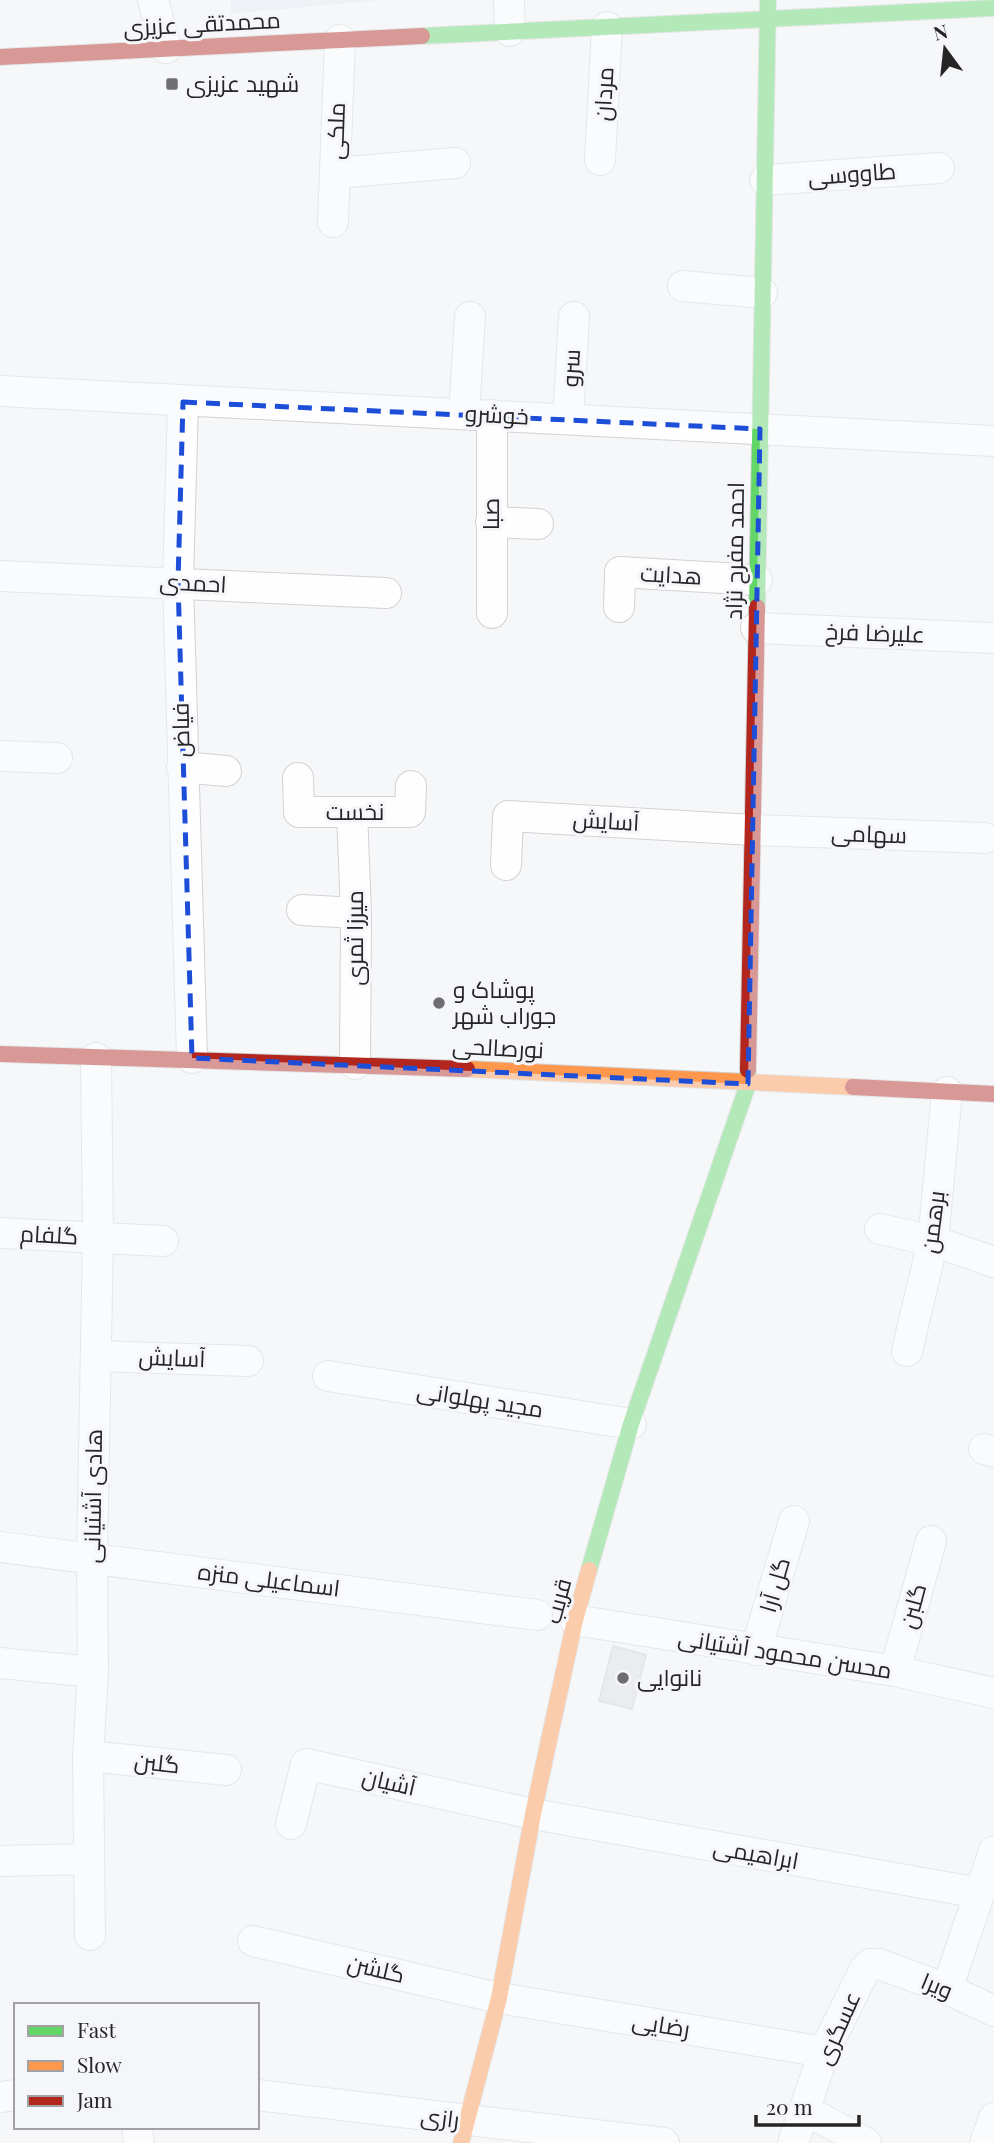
<svg xmlns="http://www.w3.org/2000/svg" width="994" height="2143" font-family="'Playfair Display',Cairo,serif">
  <rect width="100%" height="100%" fill="#f6f7f9"/>
  <polygon fill="#e5e8ef" points="231,0 382,0 231,14"/>
  <polygon fill="#dedee0" stroke="#d0d0d1" stroke-width="2" points="613,1646 646,1655 632,1709 599,1701"/>
  <g fill="none" stroke-linecap="round" stroke-linejoin="round">
    <g stroke="#d2d2d4" stroke-width="32">
      <g id="street">
        <polyline points="153,0 166,48"/>
        <polyline points="509,0 510,31"/>
        <polyline points="600,160 607,27"/>
        <polyline points="335,173 455,163"/>
        <polyline points="765,180 939,168"/>
        <polyline points="333,222 340,40"/>
        <polyline points="683,286 762,293"/>
        <polyline points="0,391 994,441"/>
        <polyline points="183,402 178,582 192,1058"/>
        <polyline points="464,414 470,317"/>
        <polyline points="492,415 492,613"/>
        <polyline points="568,419 574,317"/>
        <polyline points="491,522 538,524"/>
        <polyline points="0,576 386,593"/>
        <polyline points="619,607 620,572 757,580"/>
        <polyline points="756,628 994,638"/>
        <polyline points="0,756 57,758"/>
        <polyline points="182,767 226,771"/>
        <polyline points="298,778 299,812 410,812 411,786"/>
        <polyline points="352,812 356,913 355,1064"/>
        <polyline points="506,865 508,816 753,830 985,838"/>
        <polyline points="302,910 356,913"/>
        <polyline points="880,1229 933,1241 994,1262"/>
        <polyline points="0,1233 163,1241"/>
        <polyline points="907,1351 933,1241 947,1092"/>
        <polyline points="96,1356 248,1361"/>
        <polyline points="328,1376 631,1424"/>
        <polyline points="984,1449 994,1452"/>
        <polyline points="0,1547 537,1615"/>
        <polyline points="575,1620 895,1671 994,1693"/>
        <polyline points="756,1650 794,1521"/>
        <polyline points="0,1663 93,1672"/>
        <polyline points="895,1671 931,1541"/>
        <polyline points="88,1756 226,1770"/>
        <polyline points="291,1824 306,1764 533,1814 979,1893"/>
        <polyline points="0,1861 88,1859"/>
        <polyline points="90,1935 88,1756 93,1672 92,1557 98,1238 96,1058"/>
        <polyline points="253,1941 499,1998 824,2052"/>
        <polyline points="947,1989 994,1851"/>
        <polyline points="257,2095 664,2143"/>
        <polyline points="0,2097 16,2095"/>
        <polyline points="818,2117 866,2143"/>
        <polyline points="137,2127 139,2143"/>
        <polyline points="793,2143 824,2052 865,1969 870,1964 879,1964 947,1989 994,2011"/>
        <polyline points="985,2143 994,2118"/>
      </g>
    </g>
    <g stroke="#d2d2d4" stroke-width="18">
      <g id="fast">
        <polyline points="422,36 994,8"/>
        <polyline points="757,607 768,0"/>
        <polyline points="589,1570 631,1424 748,1084 748,1070"/>
      </g>
    </g>
    <g stroke="#d2d2d4" stroke-width="18">
      <g id="slow">
        <polyline points="467,1069 853,1087"/>
        <polyline points="461,2143 499,1998 533,1814 575,1620 589,1570"/>
      </g>
    </g>
    <g stroke="#d2d2d4" stroke-width="18">
      <g id="jam">
        <polyline points="0,57 422,36"/>
        <polyline points="0,1054 467,1069"/>
        <polyline points="748,1070 757,607"/>
        <polyline points="853,1087 994,1094"/>
      </g>
    </g>
    <use href="#street" stroke="#fefefe" stroke-width="30"/>
    <use href="#fast" stroke="#63d668" stroke-width="16"/>
    <use href="#slow" stroke="#ff974d" stroke-width="16"/>
    <use href="#jam" stroke="#b3261e" stroke-width="16"/>
  </g>
  <path d="M0 0H994V2143H0ZM 183,402 L 760,429 L 748,1084 L 192,1058 L 178,582 Z" fill="#f6f7f9" fill-opacity=".55" fill-rule="evenodd"/>
  <path fill="none" stroke="#1d4ed8" stroke-width="5" stroke-dasharray="14 9" stroke-linejoin="round" d="M 183,402 L 760,429 L 748,1084 L 192,1058 L 178,582 Z"/>
  <g fill="#6e6e70" stroke="#f5f6fa" stroke-width="2.5">
    <rect x="165" y="77" width="14" height="14" rx="3.5"/>
    <circle cx="439" cy="1003" r="7"/>
    <circle cx="623" cy="1678" r="7"/>
  </g>
  <g text-anchor="middle" stroke-width="6" stroke-linejoin="round" paint-order="stroke">
    <g font-size="23" fill="#252526" stroke="#f5f6fa">
      <text transform="translate(202 24) rotate(-3)" y="8">محمدتقی عزیزی</text>
      <text transform="translate(604 94) rotate(-87)" y="8">مردان</text>
      <text transform="translate(336 131) rotate(-88)" y="8">ملکی</text>
      <text transform="translate(852 174) rotate(-4)" y="8">طاووسی</text>
      <text transform="translate(571 368) rotate(-87)" y="8">سرو</text>
      <text transform="translate(497 415) rotate(3)" y="8">خوشرو</text>
      <text transform="translate(491 514) rotate(-90)" y="8">صبا</text>
      <text transform="translate(735 551) rotate(-89)" y="8">احمد مفرح نژاد</text>
      <text transform="translate(671 575) rotate(3)" y="8">هدایت</text>
      <text transform="translate(193 583) rotate(3)" y="8">احمدی</text>
      <text transform="translate(875 633) rotate(2)" y="8">علیرضا فرخ</text>
      <text transform="translate(181 730) rotate(-91)" y="8">فیاض</text>
      <text x="355" y="820">نخست</text>
      <text transform="translate(606 821) rotate(3)" y="8">آسایش</text>
      <text transform="translate(869 834) rotate(2)" y="8">سهامی</text>
      <text transform="translate(355 938) rotate(-90)" y="8">میرزا ثمری</text>
      <text transform="translate(498 1048) rotate(3)" y="8">نورصالحی</text>
      <text transform="translate(933 1222) rotate(-83)" y="8">برهمن</text>
      <text transform="translate(49 1235) rotate(3)" y="8">گلفام</text>
      <text transform="translate(172 1358) rotate(2)" y="8">آسایش</text>
      <text transform="translate(480 1400) rotate(9)" y="8">مجید پهلوانی</text>
      <text transform="translate(93 1496) rotate(-89)" y="8">هادی آشتیانی</text>
      <text transform="translate(269 1580) rotate(7)" y="8">اسماعیلی منزه</text>
      <text transform="translate(775 1585) rotate(-74)" y="8">گل آرا</text>
      <text transform="translate(558 1601) rotate(-75)" y="8">قریب</text>
      <text transform="translate(913 1606) rotate(-75)" y="8">گلبن</text>
      <text transform="translate(785 1654) rotate(9)" y="8">محسن محمود آشتیانی</text>
      <text transform="translate(157 1763) rotate(6)" y="8">گلبن</text>
      <text transform="translate(389 1782) rotate(13)" y="8">آشیان</text>
      <text transform="translate(756 1854) rotate(10)" y="8">ابراهیمی</text>
      <text transform="translate(376 1969) rotate(13)" y="8">گلشن</text>
      <text transform="translate(937 1986) rotate(22)" y="8">ویرا</text>
      <text transform="translate(661 2025) rotate(9)" y="8">رضایی</text>
      <text transform="translate(838 2028) rotate(-66)" y="8">عسگری</text>
      <text transform="translate(440 2118) rotate(7)" y="8">رازی</text>
    </g>
    <g font-size="23" fill="#252526" stroke="#f5f6fa" text-anchor="start">
      <text x="186" y="92">شهید عزیزی</text>
      <text x="453" y="998">پوشاک و<tspan x="453" dy="26">جوراب شهر</tspan></text>
      <text x="637" y="1686">نانوایی</text>
    </g>
  </g>
  <rect x="14" y="2003" width="245" height="126" fill="#f5f6fa" stroke="#a2a2a5" stroke-width="2"/>
  <rect x="28" y="2026" width="35" height="10" fill="#63d668" stroke="#a2a2a5" stroke-width="2"/>
  <text x="77" y="2038" font-size="21" fill="#252526">Fast</text>
  <rect x="28" y="2061" width="35" height="10" fill="#ff974d" stroke="#a2a2a5" stroke-width="2"/>
  <text x="77" y="2073" font-size="21" fill="#252526">Slow</text>
  <rect x="28" y="2096" width="35" height="10" fill="#b3261e" stroke="#a2a2a5" stroke-width="2"/>
  <text x="77" y="2108" font-size="21" fill="#252526">Jam</text>
  <g transform="translate(945 49) rotate(345)" stroke="#f5f6fa" stroke-width="5" paint-order="stroke">
  <path d="M0-5L12 26L0 18L-12 26Z" fill="#252526"/>
  <text y="-10" font-size="19" font-weight="bold" text-anchor="middle" fill="#252526">N</text>
  </g>
  <path d="M756 2115v10h103v-10" fill="none" stroke="#252526" stroke-width="3.5"/>
  <text x="766" y="2115" font-size="21" fill="#252526" stroke="#f5f6fa" stroke-width="5" paint-order="stroke">20 m</text>
</svg>
